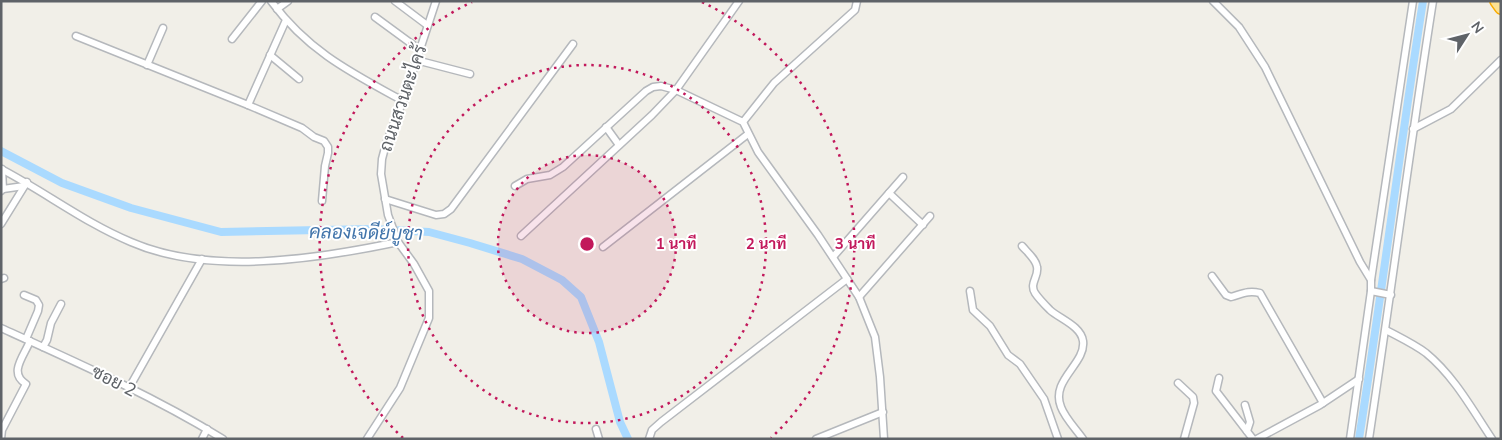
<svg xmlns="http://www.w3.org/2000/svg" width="1502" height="440" font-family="'Nunito Sans',Sarabun,sans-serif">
  <rect width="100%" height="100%" fill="#f1efe8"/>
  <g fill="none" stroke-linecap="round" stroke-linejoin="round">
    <g stroke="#aadaff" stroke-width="8">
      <polyline points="1,151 62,183 131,208 221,232 373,229 429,232 470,243 522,259 562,280 581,297 599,342 620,422 628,439"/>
      <path d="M 1359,439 C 1382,293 1400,147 1423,1"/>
    </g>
    <g stroke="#b5b8bc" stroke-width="9">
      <g id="street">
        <path d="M 271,1 C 308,51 350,72 403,101"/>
        <polyline points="395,1 427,25"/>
        <polyline points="1213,1 1239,27 1265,67 1360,262 1371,280 1371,291 1350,439"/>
        <polyline points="277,9 288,1"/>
        <polyline points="375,17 420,50"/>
        <polyline points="76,36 248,105 286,20"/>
        <polyline points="232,39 262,1"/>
        <polyline points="270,55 299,79"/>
        <polyline points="416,60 470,74"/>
        <polyline points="147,65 163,28"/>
        <polyline points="248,105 302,128 314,137 324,141 328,147 328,153 325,166 322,201"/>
        <polyline points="743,122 774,83 855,10 857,1"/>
        <polyline points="606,127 619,145"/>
        <polyline points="1413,129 1451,109 1501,60"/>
        <path d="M 1,169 C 45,192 85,223 131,242 C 209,276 317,259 398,242"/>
        <polyline points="2,169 3,189"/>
        <polyline points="515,186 527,179 550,175 563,167 646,91 653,87 661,86 676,90 743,122 758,152 818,235 859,297 875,337 880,377 884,439"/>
        <polyline points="1,191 3,189 24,186"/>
        <polyline points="889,193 923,225"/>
        <polyline points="385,199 436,215 444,214 451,209 573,44"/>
        <polyline points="1,224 27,182"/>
        <polyline points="521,236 652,115 676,90 739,1"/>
        <path d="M 1022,246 C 1027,252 1036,259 1037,267 C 1039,277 1029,283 1035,293 C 1039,299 1045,305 1050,310 C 1060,319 1081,326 1083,341 C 1086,364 1050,380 1061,407 C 1065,418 1076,429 1083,439"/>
        <polyline points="603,247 748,134"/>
        <polyline points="833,257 903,177"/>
        <path d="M 1212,276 L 1226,295 L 1231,297 C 1242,294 1248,290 1260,293 L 1323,403"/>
        <polyline points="1,279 4,278"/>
        <polyline points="1371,280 1413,1"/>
        <polyline points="970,291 973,310 990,326 1008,355 1020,364 1044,399 1058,439"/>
        <polyline points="1371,291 1391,295"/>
        <polyline points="24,295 36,300 39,305 38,311 26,339"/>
        <polyline points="859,297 930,216"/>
        <path d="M 1,328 C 76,362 153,396 223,439"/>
        <path d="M 1386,330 C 1399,337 1414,344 1426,353 C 1454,376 1472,409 1492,439"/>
        <polyline points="43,347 47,340 51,323 61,304"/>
        <polyline points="1219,378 1216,391 1253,439"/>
        <polyline points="1178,383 1193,397 1194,403 1184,439"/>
        <polyline points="129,388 202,259"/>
        <polyline points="1245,405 1250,422 1247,431"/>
        <polyline points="596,429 599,439"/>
        <path d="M 1,439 L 2,430 L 26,384 C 8,373 24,356 30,341"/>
        <polyline points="202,439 207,429"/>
        <polyline points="367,439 400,388 429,318 429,291 414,264 398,242 388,215 381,174 382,159 386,144 404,98 436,1"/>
        <polyline points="649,439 652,430 661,422 847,279"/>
        <polyline points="816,439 883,412"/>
        <polyline points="1257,439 1320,405 1359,379"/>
        <path d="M 1369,439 C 1391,293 1410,147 1433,1"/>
      </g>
    </g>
    <g stroke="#f9ab00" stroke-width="14">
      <polyline id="highway" points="1496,1 1501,8"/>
    </g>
    <use href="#street" stroke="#fff" stroke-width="6"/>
    <use href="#highway" stroke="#fde293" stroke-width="11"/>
  </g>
  <circle cx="587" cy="244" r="89" fill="#c2185b" fill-opacity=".12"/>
  <g fill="none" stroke="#c2185b" stroke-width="2.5" stroke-dasharray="2.5 5">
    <circle cx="587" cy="244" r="89"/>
    <circle cx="587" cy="244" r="179"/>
    <path d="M403 438A268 268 0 0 1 472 2M702 2A268 268 0 0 1 771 438"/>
  </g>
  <g text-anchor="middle" stroke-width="4" stroke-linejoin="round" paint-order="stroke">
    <g font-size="18" fill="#5f6368" stroke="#fff">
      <text transform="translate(403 98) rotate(-71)" y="6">ถนนสวนตะไคร้</text>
      <text transform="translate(114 381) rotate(27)" y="6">ซอย 2</text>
    </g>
    <g font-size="19" font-style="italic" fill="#4174aa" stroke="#fff">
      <text transform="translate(366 232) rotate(1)" y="7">คลองเจดีย์บูชา</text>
    </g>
  </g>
  <circle cx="587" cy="244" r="8" fill="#c2185b" stroke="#fff" stroke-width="2.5"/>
  <g font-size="15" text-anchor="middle" font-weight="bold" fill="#c2185b" stroke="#fff" stroke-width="4" stroke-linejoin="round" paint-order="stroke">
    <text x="676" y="249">1 นาที</text>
    <text x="766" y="249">2 นาที</text>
    <text x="855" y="249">3 นาที</text>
  </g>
  <rect width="1502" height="440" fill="none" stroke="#5f6368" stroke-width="5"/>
  <g transform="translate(1467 35) rotate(54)" stroke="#ffffff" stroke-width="4" paint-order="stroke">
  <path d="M0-4L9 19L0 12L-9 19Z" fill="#5f6368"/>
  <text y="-8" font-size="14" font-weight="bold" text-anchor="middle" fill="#5f6368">N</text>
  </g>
</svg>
